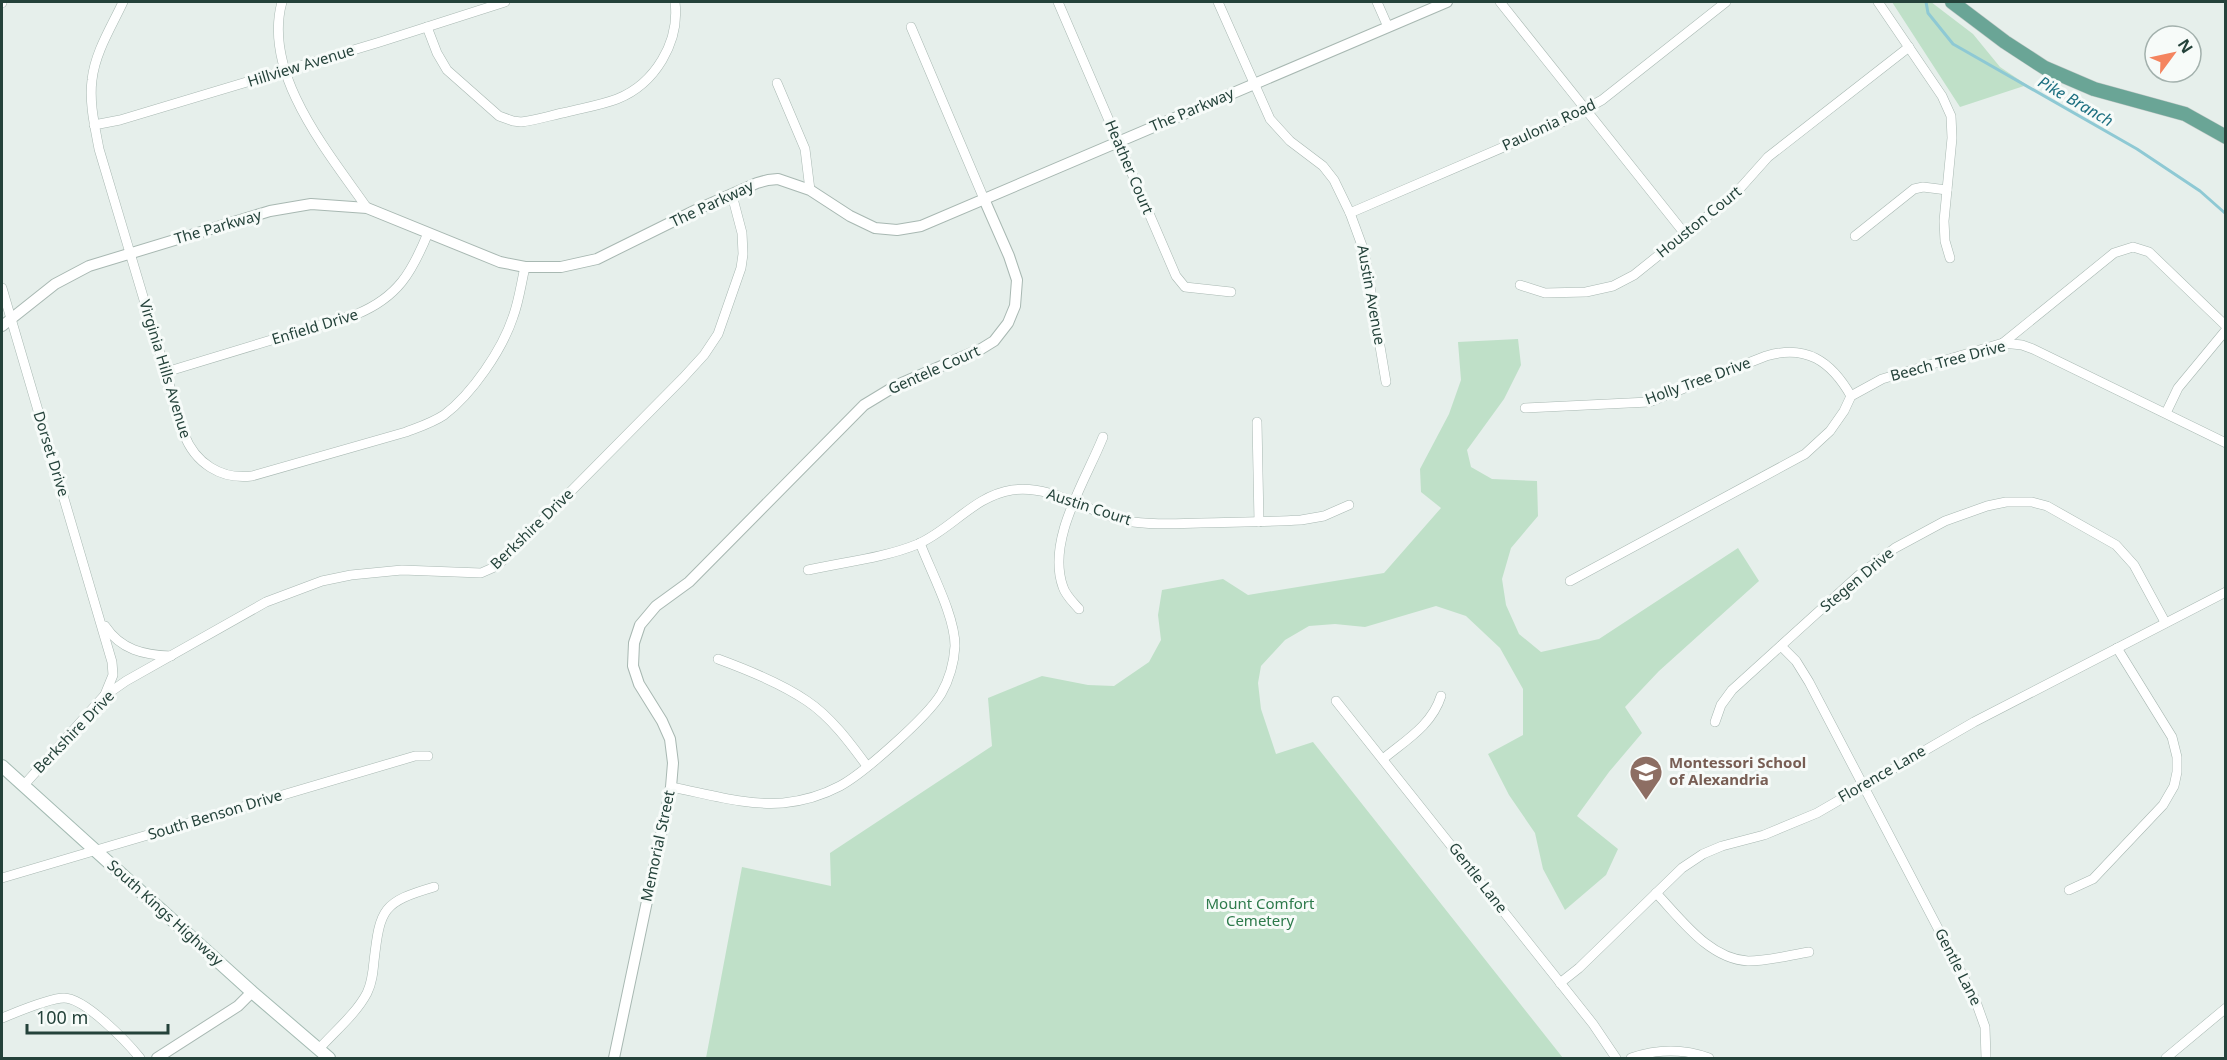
<svg xmlns="http://www.w3.org/2000/svg" width="2227" height="1060" font-family="'Noto Sans',sans-serif">
  <rect width="100%" height="100%" fill="#e6efeb"/>
  <g fill="#bfe0c8">
    <polygon points="1892,2 1931,2 1973,34 2000,67 2027,85 1960,107"/>
    <polygon points="1518,339 1521,365 1504,399 1467,450 1471,467 1492,479 1537,481 1538,516 1511,548 1502,579 1506,605 1519,634 1541,652 1599,639 1738,548 1759,581 1659,671 1625,707 1642,733 1609,772 1577,816 1618,849 1606,875 1565,910 1543,869 1535,833 1509,795 1488,754 1523,735 1523,689 1500,648 1466,616 1436,606 1365,627 1335,624 1309,626 1285,640 1261,666 1258,683 1261,709 1276,754 1313,742 1563,1058 706,1058 742,867 831,886 830,853 992,746 988,698 1042,676 1088,685 1114,686 1149,662 1161,640 1158,615 1162,590 1223,579 1248,595 1384,573 1441,508 1421,492 1420,469 1449,414 1461,380 1458,342"/>
  </g>
  <g fill="none" stroke-linecap="round" stroke-linejoin="round">
    <polyline stroke="#8ec9d4" stroke-width="3" points="1926,2 1928,13 1953,44 2137,149 2200,191 2226,214"/>
    <g stroke="#a8b8b2" stroke-width="10">
      <g id="minor">
        <path d="M 123,2 C 112,26 95,52 92,80 C 89,103 95,127 99,149 L 184,434 C 195,463 221,480 252,476 L 406,432 C 419,427 432,423 444,415 C 472,394 502,350 513,317 C 519,301 521,284 525,267"/>
        <path d="M 282,2 C 262,74 328,152 367,208"/>
        <polyline points="1058,2 1176,276 1185,287 1231,292"/>
        <polyline points="1218,2 1270,119 1290,141 1323,166 1334,180 1350,213 1364,251 1386,382"/>
        <polyline points="1377,2 1388,27"/>
        <polyline points="1500,2 1685,234"/>
        <polyline points="1878,2 1942,96 1951,116 1952,138 1944,221 1945,241 1950,258"/>
        <polyline points="2,3 2,2"/>
        <path d="M 427,27 L 437,53 L 447,70 L 499,116 L 513,121 L 521,122 C 537,120 552,115 567,112 C 583,108 601,105 617,99 C 655,84 680,42 675,2"/>
        <polyline points="911,27 984,199"/>
        <polyline points="777,83 805,149 810,190"/>
        <polyline points="94,125 120,120 380,42 505,2"/>
        <polyline points="1350,213 1562,122 1602,100 1726,2"/>
        <polyline points="1855,236 1914,189 1923,187 1947,190"/>
        <polyline points="1520,285 1545,293 1586,292 1613,286 1634,275 1735,194 1768,157 1909,47"/>
        <polyline points="2,288 112,662 113,675 104,697"/>
        <polyline points="2003,343 2114,253 2133,247 2149,252 2226,326"/>
        <path d="M 166,372 L 357,314 C 398,297 412,272 428,233"/>
        <path d="M 1525,408 L 1649,402 L 1766,356 C 1806,344 1831,361 1851,396"/>
        <polyline points="2166,413 2178,388 2226,330"/>
        <polyline points="1257,422 1259,522"/>
        <path d="M 808,570 C 844,562 884,558 918,544 C 952,529 974,496 1012,490 C 1056,484 1091,516 1133,522 C 1156,525 1179,524 1201,523 C 1235,522 1268,522 1301,520 L 1324,516 L 1349,505"/>
        <polyline points="1570,581 1805,454 1830,431 1844,411 1851,396 1882,379 2003,343 2022,345 2033,349 2226,443"/>
        <path d="M 1079,609 C 1073,602 1066,596 1063,587 C 1046,540 1086,480 1103,437"/>
        <path d="M 105,626 C 121,650 144,655 171,656"/>
        <polyline points="1781,646 1796,661 1809,682 1975,999 1985,1027 1986,1058"/>
        <path d="M 718,659 C 748,670 781,683 807,701 C 831,717 850,743 867,766"/>
        <polyline points="1336,701 1593,1024 1616,1058"/>
        <polyline points="1715,722 1721,705 1732,690 1859,575 1895,548 1945,521 1987,506 2006,502 2032,502 2047,506 2116,545 2134,565 2165,622"/>
        <path d="M 1383,759 C 1406,740 1432,725 1441,696"/>
        <polyline points="24,785 103,697 126,681 266,602 322,581 351,575 402,570 481,573 497,566 683,378 704,355 718,334 741,268 743,254 742,233 732,195"/>
        <path d="M 671,787 C 708,794 746,806 783,803 C 803,801 823,795 840,786 C 864,773 927,717 941,694 C 949,680 954,663 955,646 C 955,616 931,572 920,543"/>
        <polyline points="2,878 415,756 428,756"/>
        <polyline points="2069,890 2093,879 2163,805 2174,786 2177,772 2177,757 2172,737 2117,648"/>
        <path d="M 1656,893 C 1681,919 1709,959 1748,961 C 1768,961 1790,955 1809,952"/>
        <polyline points="1560,983 1579,968 1682,868 1703,854 1722,846 1764,835 1817,813 1974,722 2226,592"/>
        <path d="M 2,1018 C 17,1012 49,998 64,998 C 85,998 127,1042 140,1058"/>
        <path d="M 318,1050 C 334,1032 356,1014 367,993 C 372,983 373,972 374,961 C 380,908 383,902 434,887"/>
        <path d="M 1631,1058 C 1657,1049 1682,1048 1709,1058"/>
        <polyline points="2166,1058 2226,1008"/>
      </g>
    </g>
    <g stroke="#a8b8b2" stroke-width="12">
      <g id="tertiary">
        <polyline points="2,326 55,284 89,266 270,211 311,204 367,208 500,262 525,267 561,267 597,259 696,210 757,183 768,180 778,179 810,190 850,216 875,228 897,230 921,226 1447,2"/>
        <polyline points="157,1058 238,1006 252,992"/>
        <polyline points="614,1058 671,787 673,763 670,739 662,721 639,684 633,666 634,643 640,625 656,606 689,582 864,405 897,385 981,349 994,341 1008,323 1015,306 1017,280 1009,256 984,199"/>
      </g>
    </g>
    <g stroke="#a4bbb3" stroke-width="14">
      <polyline id="secondary" points="2,766 252,992 329,1058"/>
    </g>
    <g stroke="#c2cac8" stroke-width="15">
      <polyline id="primary" points="1952,2 2005,42 2045,68 2094,89 2185,114 2226,137"/>
    </g>
    <use href="#minor" stroke="#fff" stroke-width="9"/>
    <use href="#tertiary" stroke="#fff" stroke-width="10"/>
    <use href="#secondary" stroke="#fff" stroke-width="12"/>
    <use href="#primary" stroke="#6aa596" stroke-width="14"/>
  </g>
  <defs>
    <g id="school-pin" transform="scale(1.725)"><path d="M0 17L-7.5 6A9.5 9.5 0 1 1 7.5 6Z" fill="#8d6e63" stroke="#f7fbf9"/><path d="M0-5L7-2L0 1L-7-2ZM-4 1L0 2.5L4 1V4Q0 6-4 4Z" fill="#fff"/></g>
  </defs>
  <g fill-rule="evenodd">
    <use href="#school-pin" x="1646" y="772"/>
  </g>
  <g text-anchor="middle" stroke-width="6" stroke-linejoin="round" paint-order="stroke">
    <g font-size="15" fill="#24423a" stroke="#f7fbf9">
      <text transform="translate(301 66) rotate(-17)" y="5">Hillview Avenue</text>
      <text transform="translate(1192 110) rotate(-23)" y="5">The Parkway</text>
      <text transform="translate(1549 125) rotate(-25)" y="5">Paulonia Road</text>
      <text transform="translate(1129 167) rotate(67)" y="5">Heather Court</text>
      <text transform="translate(712 204) rotate(-25)" y="5">The Parkway</text>
      <text transform="translate(1699 222) rotate(-39)" y="5">Houston Court</text>
      <text transform="translate(218 227) rotate(-16)" y="5">The Parkway</text>
      <text transform="translate(1371 295) rotate(80)" y="5">Austin Avenue</text>
      <text transform="translate(315 327) rotate(-17)" y="5">Enfield Drive</text>
      <text transform="translate(1948 361) rotate(-15)" y="5">Beech Tree Drive</text>
      <text transform="translate(165 369) rotate(73)" y="5">Virginia Hills Avenue</text>
      <text transform="translate(934 370) rotate(-24)" y="5">Gentele Court</text>
      <text transform="translate(1698 381) rotate(-20)" y="5">Holly Tree Drive</text>
      <text transform="translate(51 454) rotate(73)" y="5">Dorset Drive</text>
      <text transform="translate(1089 507) rotate(18)" y="5">Austin Court</text>
      <text transform="translate(532 529) rotate(-44)" y="5">Berkshire Drive</text>
      <text transform="translate(1857 580) rotate(-40)" y="5">Stegen Drive</text>
      <text transform="translate(74 732) rotate(-46)" y="5">Berkshire Drive</text>
      <text transform="translate(1882 774) rotate(-30)" y="5">Florence Lane</text>
      <text transform="translate(215 815) rotate(-17)" y="5">South Benson Drive</text>
      <text transform="translate(658 846) rotate(-78)" y="5">Memorial Street</text>
      <text transform="translate(1478 878) rotate(52)" y="5">Gentle Lane</text>
      <text transform="translate(165 913) rotate(42)" y="5">South Kings Highway</text>
      <text transform="translate(1958 967) rotate(63)" y="5">Gentle Lane</text>
    </g>
    <g font-size="15" font-weight="bold" fill="#785e54" stroke="#f7fbf9" text-anchor="start">
      <text x="1669" y="768">Montessori School<tspan x="1669" dy="17">of Alexandria</tspan></text>
    </g>
    <g font-size="15" fill="#2d7a4b" stroke="#f7fbf9">
      <text x="1260" y="909">Mount Comfort<tspan x="1260" dy="17">Cemetery</tspan></text>
    </g>
    <g font-size="16" font-style="italic" fill="#1c6f80" stroke="#f7fbf9">
      <text transform="translate(2076 101) rotate(30)" y="6">Pike Branch</text>
    </g>
  </g>
  <rect width="2227" height="1060" fill="none" stroke="#24423a" stroke-width="6"/>
  <g transform="translate(2173 54) rotate(57)"><circle r="28" fill="#f7fbf9" stroke="#a3b1ad" stroke-width="1.5"/>
  <path d="M0-4.5L10 22L0 15L-10 22Z" fill="#f4845f"/>
  <text y="-9" font-size="16" font-weight="bold" text-anchor="middle" fill="#24423a">N</text>
  </g>
  <path d="M27 1024v9h141v-9" fill="none" stroke="#24423a" stroke-width="3"/>
  <text x="36" y="1024" font-size="18" fill="#24423a" stroke="#f7fbf9" stroke-width="4.5" paint-order="stroke">100 m</text>
</svg>
